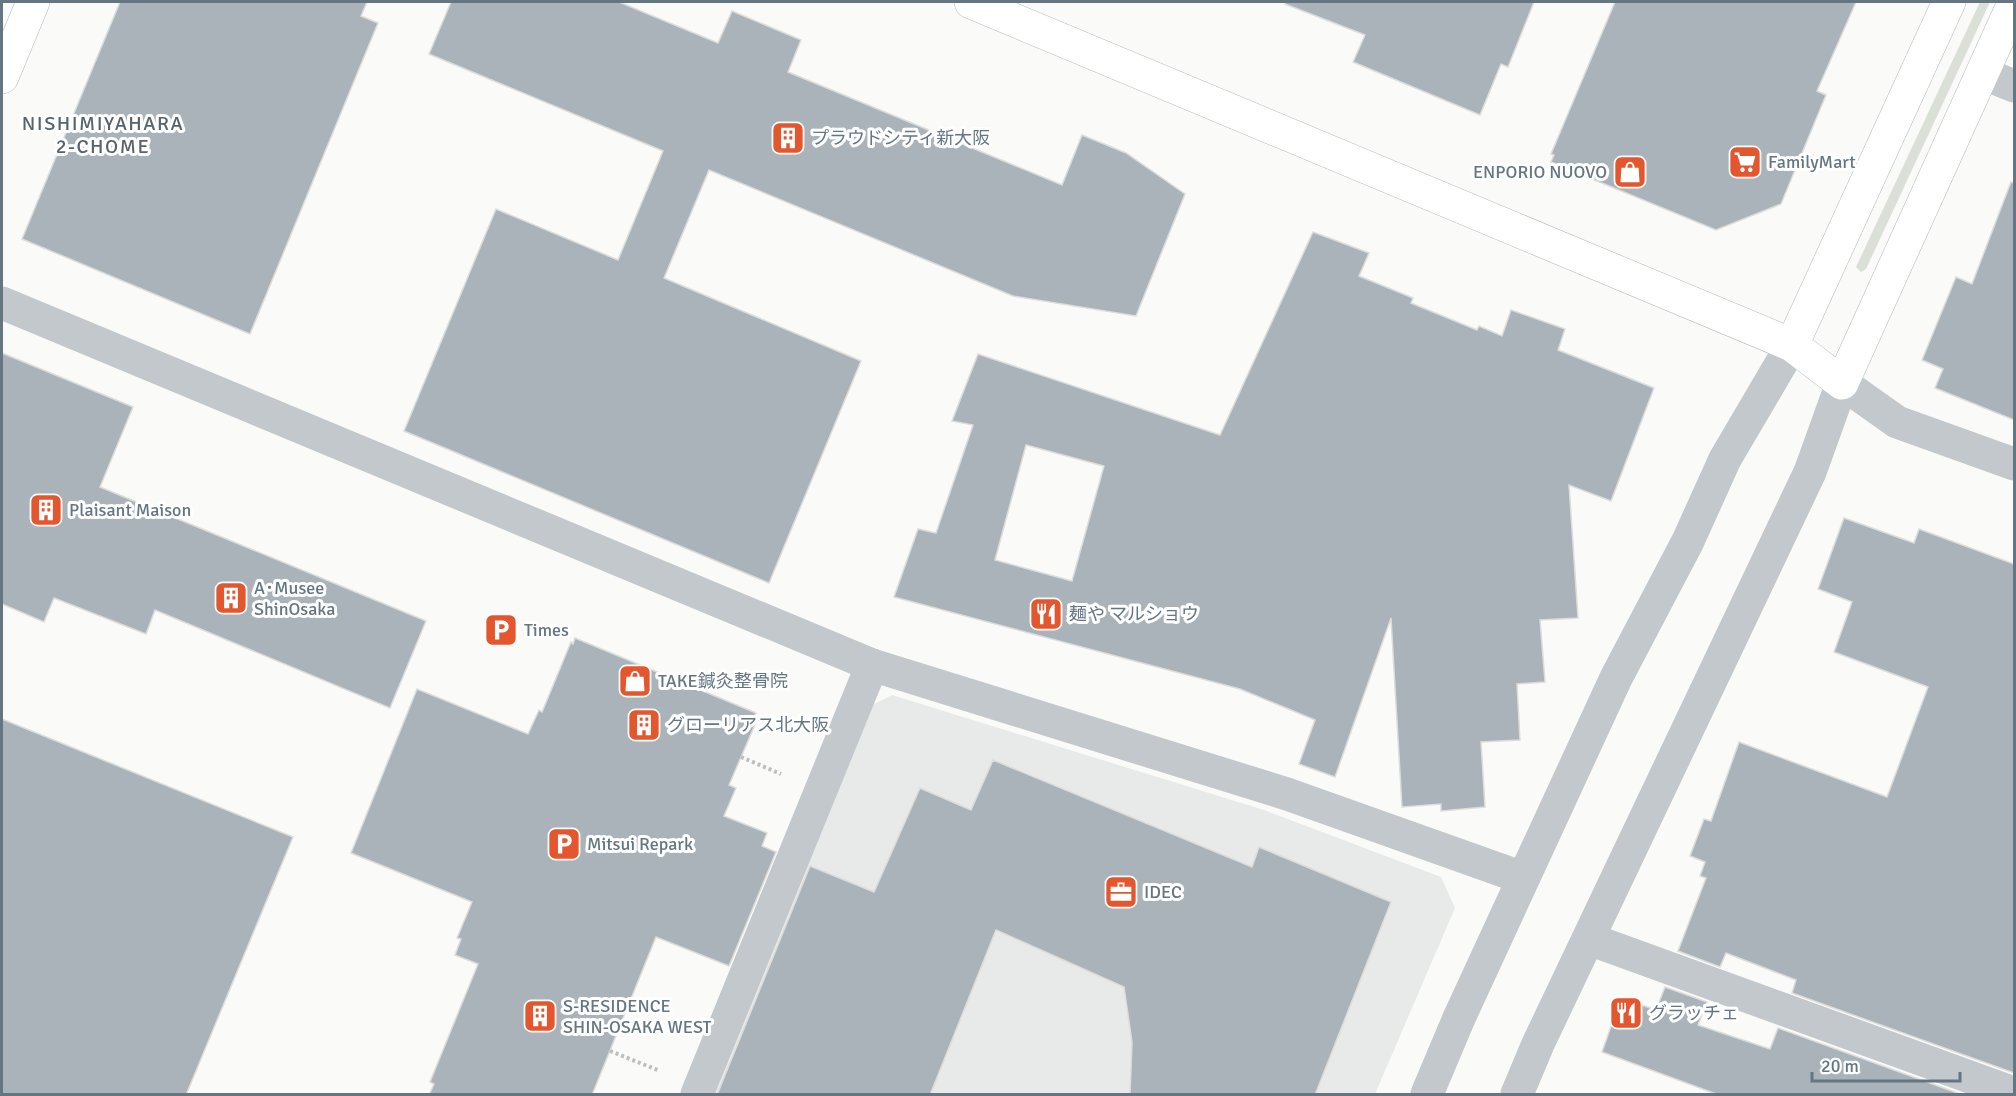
<svg xmlns="http://www.w3.org/2000/svg" width="2016" height="1096" font-family="Signika,'Noto Sans JP',sans-serif">
  <rect width="100%" height="100%" fill="#fafaf8"/>
  <polygon fill="#e8e9e9" points="892,695 1264,810 1441,877 1455,908 1375,1094 711,1094 868,707"/>
  <polygon fill="#dadfd7" points="1980,2 1990,2 1866,269 1861,272 1856,267"/>
  <g fill="#aab3b9" stroke="#dcdcda" stroke-width="1.5" fill-rule="evenodd">
    <polygon points="120,2 367,2 361,16 378,23 250,334 22,239"/>
    <polygon points="451,2 619,2 718,43 732,11 801,40 788,72 1062,185 1082,135 1126,153 1185,194 1136,316 1013,296 709,170 664,278 861,361 769,583 404,431 496,209 618,260 663,151 429,54"/>
    <polygon points="1286,2 1534,2 1508,67 1501,64 1480,115 1353,62 1365,35 1285,4"/>
    <polygon points="1615,2 1856,2 1817,91 1826,95 1781,204 1716,230 1551,162 1554,155 1551,154"/>
    <polygon points="2011,182 2014,183 2014,420 1935,388 1943,369 1922,360 1956,277 1972,284"/>
    <path d="M 1313,232 L 1369,253 L 1359,276 L 1413,298 L 1411,303 L 1477,330 L 1479,326 L 1502,336 L 1511,310 L 1565,329 L 1558,350 L 1654,388 L 1611,501 L 1569,485 L 1578,618 L 1540,620 L 1545,682 L 1517,684 L 1520,740 L 1481,742 L 1485,807 L 1441,811 L 1441,804 L 1402,807 L 1391,618 L 1335,777 L 1299,764 L 1315,720 L 1240,689 L 894,597 L 918,529 L 936,533 L 973,425 L 952,421 L 978,354 L 1220,435 ZM 1026,445 L 1104,466 L 1072,581 L 995,560 Z"/>
    <polygon points="2,353 133,407 100,487 426,621 390,708 155,610 146,634 54,598 44,622 2,604"/>
    <polygon points="1844,518 1914,543 1919,529 2014,564 2014,1073 1792,993 1796,980 1726,953 1720,967 1678,951 1706,878 1700,876 1705,862 1690,856 1704,819 1711,821 1739,742 1887,797 1928,687 1834,652 1852,602 1818,589"/>
    <polygon points="575,638 756,713 753,719 757,720 729,785 736,788 724,816 767,833 762,846 776,852 729,966 656,937 592,1095 429,1095 434,1084 430,1082 478,964 455,955 461,939 457,938 472,902 351,853 417,689 528,734 539,710 542,712 571,642 573,644"/>
    <polygon points="2,719 293,837 186,1095 2,1095"/>
    <polygon points="993,760 1252,867 1259,847 1391,902 1315,1095 1130,1095 1132,1042 1124,987 996,930 930,1095 717,1095 810,866 874,892 920,788 971,810"/>
    <polygon points="1665,987 1707,1002 1698,1025 1770,1049 1778,1028 1963,1095 1719,1095 1602,1052 1621,998 1656,1010"/>
  </g>
  <g fill="none" stroke-linecap="round" stroke-linejoin="round">
    <g stroke="#b3babf" stroke-width="34">
      <g id="secondary">
        <polyline points="971,2 1792,345 1842,383 2014,3"/>
        <polyline points="2,77 33,2"/>
        <polyline points="1792,345 1949,2"/>
      </g>
    </g>
    <g stroke="#bbbfc2" stroke-width="4" stroke-dasharray="3 3" stroke-linecap="butt">
      <polyline points="741,757 781,774"/>
      <polyline points="610,1051 660,1071"/>
    </g>
    <g stroke="#c3c8cc" stroke-width="33">
      <polyline points="1982,73 2014,86"/>
      <polyline points="2,303 872,665 697,1094"/>
      <polyline points="872,665 1287,794 1523,878"/>
      <polyline points="1589,939 2014,1093"/>
      <polyline points="1427,1094 1459,1018 1616,678 1688,541 1725,459 1792,345"/>
      <polyline points="1517,1094 1538,1044 1810,472 1842,383 1897,422 2014,464"/>
    </g>
    <use href="#secondary" stroke="#fff" stroke-width="33"/>
  </g>
  <defs>
    <g id="building-square" transform="scale(1.725)"><rect x="-9" y="-9" width="18" height="18" rx="4" fill="#e4572e" stroke="#fff"/><path d="M-4-6H4V6H1V3H-1V6H-4ZM-2.5-4.3h1.7v1.8h-1.7ZM.8-4.3h1.7v1.8H.8ZM-2.5-1h1.7V.8h-1.7ZM.8-1h1.7V.8H.8Z" fill="#fff"/></g>
    <g id="supermarket-square" transform="scale(1.725)"><rect x="-9" y="-9" width="18" height="18" rx="4" fill="#e4572e" stroke="#fff"/><path d="M-6-5.5h2.5l.6 2H6L4.5 2H-2.5L-4.4-4H-6ZM-1.5 3.2a1.3 1.3 0 1 0 .1 0ZM3 3.2a1.3 1.3 0 1 0 .1 0Z" fill="#fff"/></g>
    <g id="shop-square" transform="scale(1.725)"><rect x="-9" y="-9" width="18" height="18" rx="4" fill="#e4572e" stroke="#fff"/><path d="M-5-2.5h2.3a2.7 3.5 0 0 1 5.4 0H5L5.5 6h-11ZM-1.5-2.5h3a1.5 2.3 0 0 0-3 0Z" fill="#fff"/></g>
    <g id="restaurant-square" transform="scale(1.725)"><rect x="-9" y="-9" width="18" height="18" rx="4" fill="#e4572e" stroke="#fff"/><path d="M-5-6h1v4h1v-4h1v4h1v-4h1v5L-1.5 .5V6h-2V.5L-5-1ZM5-6V6H3V1.5H1.5Q1.5-4 5-6Z" fill="#fff"/></g>
    <g id="parking-square" transform="scale(1.725)"><rect x="-9" y="-9" width="18" height="18" rx="4" fill="#e4572e" stroke="#fff"/><path d="M-3.5-5.5H1a3.5 3.5 0 0 1 0 7H-1V5.5H-3.5ZM-1-3.4V-.6H.8a1.4 1.4 0 0 0 0-2.8Z" fill="#fff"/></g>
    <g id="office-square" transform="scale(1.725)"><rect x="-9" y="-9" width="18" height="18" rx="4" fill="#e4572e" stroke="#fff"/><path d="M-6-3h4V-5.5h4V-3h4V5H-6ZM-1-4.5V-3h2v-1.5ZM-6 0V1H6V0Z" fill="#fff"/></g>
  </defs>
  <g fill-rule="evenodd">
    <use href="#building-square" x="788" y="138"/>
    <use href="#supermarket-square" x="1745" y="162"/>
    <use href="#shop-square" x="1630" y="172"/>
    <use href="#building-square" x="46" y="510"/>
    <use href="#building-square" x="231" y="598"/>
    <use href="#restaurant-square" x="1046" y="614"/>
    <use href="#parking-square" x="501" y="630"/>
    <use href="#shop-square" x="635" y="681"/>
    <use href="#building-square" x="644" y="725"/>
    <use href="#parking-square" x="564" y="844"/>
    <use href="#office-square" x="1121" y="892"/>
    <use href="#restaurant-square" x="1626" y="1013"/>
    <use href="#building-square" x="540" y="1016"/>
  </g>
  <g text-anchor="middle" stroke-width="6" stroke-linejoin="round" paint-order="stroke">
    <g font-size="18" fill="#657683" stroke="#fff" text-anchor="start">
      <text x="811" y="144">プラウドシティ新大阪</text>
      <text x="1768" y="168">FamilyMart</text>
      <text x="1607" y="178" text-anchor="end">ENPORIO NUOVO</text>
      <text x="69" y="516">Plaisant Maison</text>
      <text x="254" y="594">A･Musee<tspan x="254" dy="21">ShinOsaka</tspan></text>
      <text x="1069" y="620">麺や マルショウ</text>
      <text x="524" y="636">Times</text>
      <text x="658" y="687">TAKE鍼灸整骨院</text>
      <text x="667" y="731">グローリアス北大阪</text>
      <text x="587" y="850">Mitsui Repark</text>
      <text x="1144" y="898">IDEC</text>
      <text x="563" y="1012">S-RESIDENCE<tspan x="563" dy="21">SHIN-OSAKA WEST</tspan></text>
      <text x="1649" y="1019">グラッチェ</text>
    </g>
    <g font-size="20" letter-spacing="1.5" fill="#57646e" stroke="#fff">
      <text x="103" y="130">NISHIMIYAHARA<tspan x="103" dy="23">2-CHOME</tspan></text>
    </g>
  </g>
  <rect width="2016" height="1096" fill="none" stroke="#657683" stroke-width="6"/>
  <path d="M1812 1072v9h148v-9" fill="none" stroke="#657683" stroke-width="3"/>
  <text x="1821" y="1072" font-size="18" fill="#657683" stroke="#ffffff" stroke-width="4.5" paint-order="stroke">20 m</text>
</svg>
